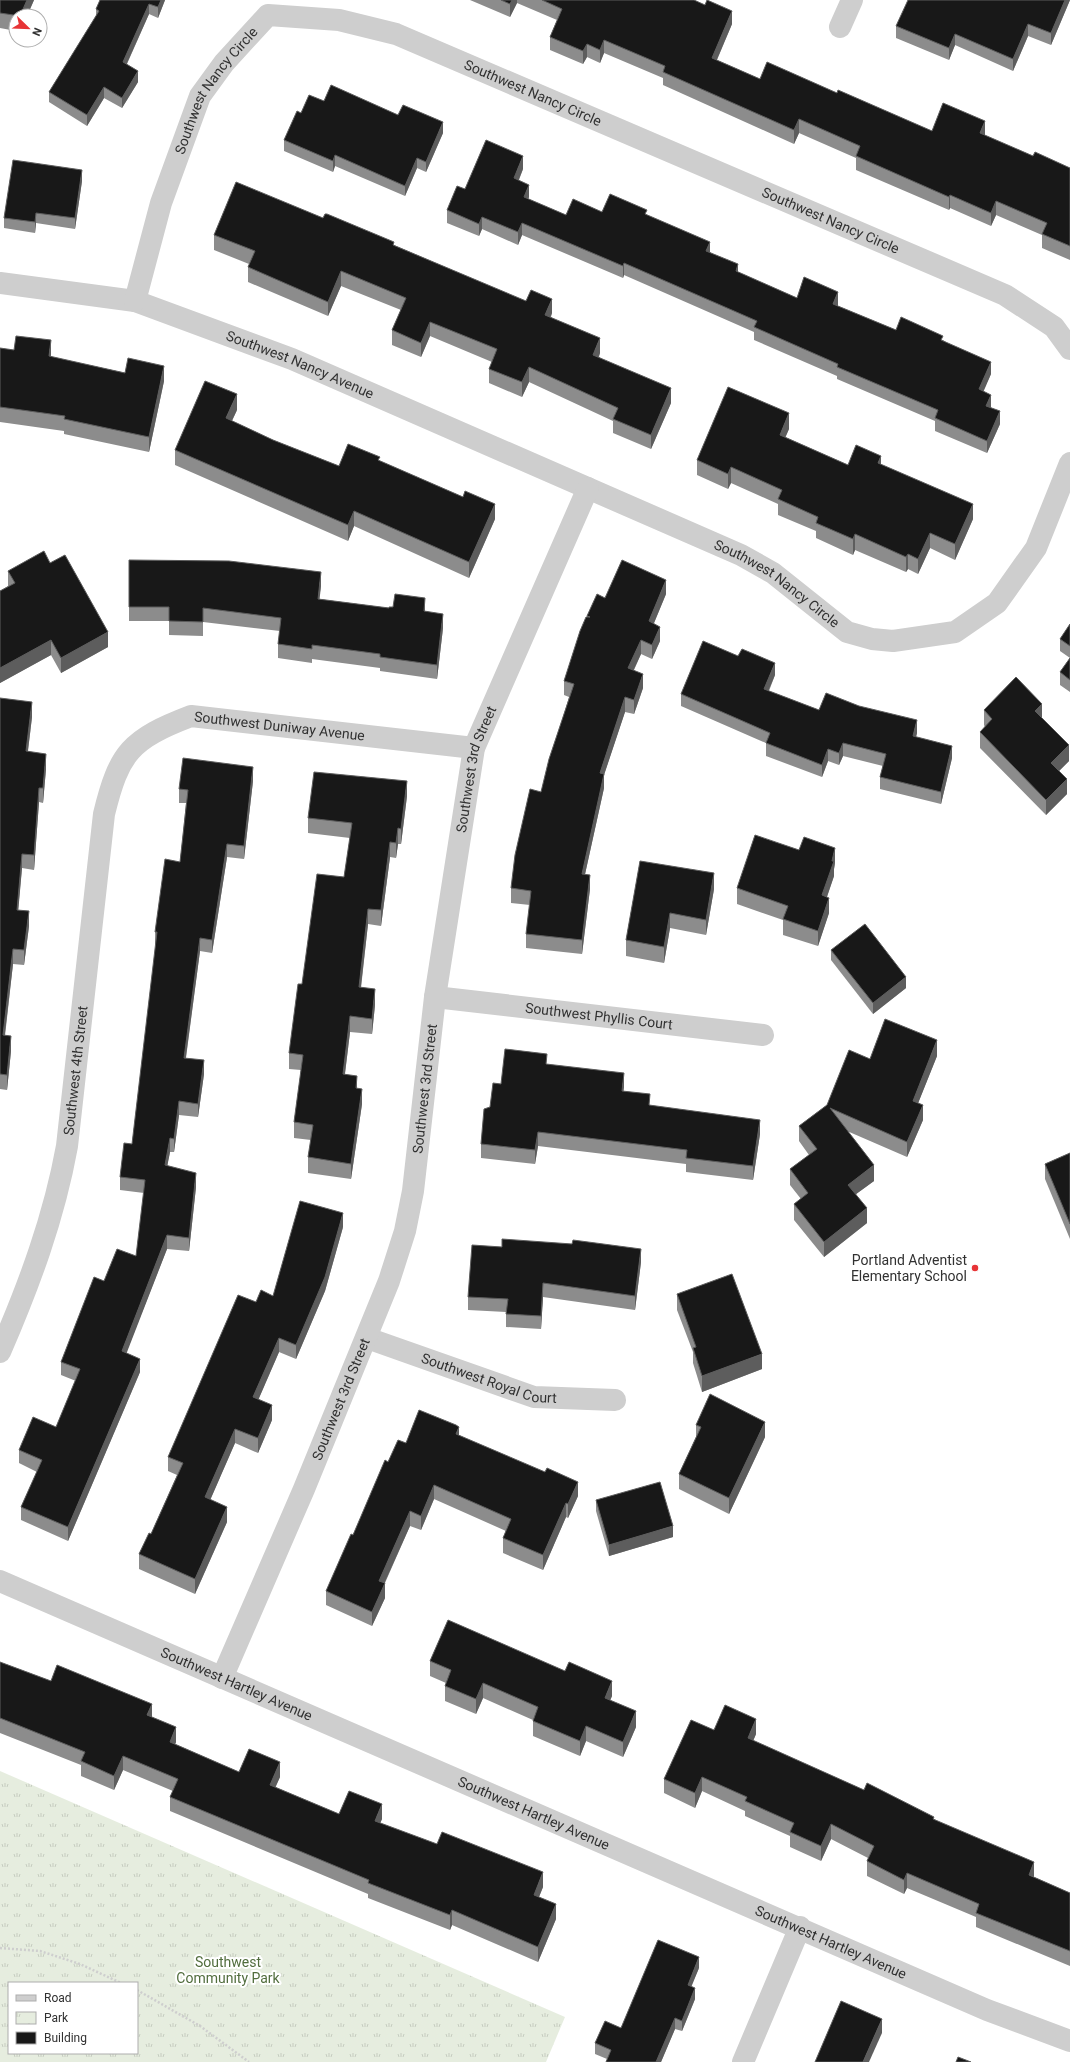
<svg xmlns="http://www.w3.org/2000/svg" width="1070" height="2062" font-family="Roboto,sans-serif">
  <defs>
    <pattern id="park-tufts" width="24" height="20" patternUnits="userSpaceOnUse"><rect width="24" height="20" fill="#e6eddf"/><path d="M3 7l-1-3M5 7V3M7 7l1-3M15 17l-1-3M17 17v-4M19 17l1-3" fill="none" stroke="#c6ccc0"/></pattern>
  </defs>
  <rect width="100%" height="100%" fill="#fff"/>
  <path fill="url(#park-tufts)" fill-rule="evenodd" d="M 0,1771 L 565,2017 L 546,2062 L 0,2062 ZM 9,1983 L 137,1983 L 137,2053 L 9,2053 Z"/>
  <g fill="none" stroke-linecap="round" stroke-linejoin="round">
    <g stroke="#cecece" stroke-width="2.5" stroke-dasharray="2 2" stroke-linecap="butt">
      <polyline points="0,1948 40,1951 80,1964 121,1983"/>
      <polyline points="137,1990 200,2026 249,2062"/>
    </g>
    <g stroke="#cecece" stroke-width="22">
      <polyline points="840,27 852,0"/>
      <path id="s1" d="M 0,283 L 135,301 L 292,359 L 741,555 L 773,573 L 847,632 L 872,639 L 893,641 L 955,632 L 997,603 L 1036,548 L 1070,463"/>
      <path id="s2" d="M 135,301 L 161,203 L 200,96 L 224,63 L 268,15 L 339,20 L 396,34 L 1005,295 L 1054,327 L 1070,349"/>
      <path id="s3" d="M 435,997 L 763,1035"/>
      <path id="s4" d="M 367,1338 L 534,1397 L 615,1400"/>
      <path id="s5" d="M 0,1352 C 29,1285 54,1218 67,1146 L 104,814 C 119,752 131,739 191,716 L 474,748"/>
      <path id="s6" d="M 0,1581 L 987,2010 L 1070,2041"/>
      <path id="s7" d="M 222,1678 L 304,1489 L 389,1281 L 405,1231 L 413,1191 L 435,997 L 474,748 L 588,488"/>
      <polyline points="743,2062 800,1927"/>
    </g>
  </g>
  <g fill="#8c8c8c">
    <polygon points="0,0 34,0 27,16 16,16 16,31 0,28"/>
    <polygon points="100,0 165,0 158,18 149,14 127,64 138,82 122,108 104,98 87,126 49,102 49,92 96,16 96,9"/>
    <polygon points="470,0 694,0 732,24 717,60 760,79 837,93 932,131 985,135 985,136 1033,156 1070,168 1070,260 1042,248 1042,235 996,215 991,226 950,208 949,210 856,170 856,158 799,133 794,144 663,85 663,78 604,53 600,63 587,57 583,64 550,50 550,37 557,20 517,3 510,17"/>
    <polygon points="1070,0 1051,45 1028,36 1013,71 955,45 949,60 896,38 896,26"/>
    <polygon points="324,101 398,115 443,133 426,172 417,168 405,196 335,166 333,172 284,151 284,140 301,113"/>
    <polygon points="523,169 519,180 529,197 528,199 566,215 602,212 647,215 710,252 738,272 797,298 838,305 838,306 896,330 943,340 991,374 983,391 991,407 1000,424 987,453 935,431 935,421 837,379 837,376 754,340 754,332 624,275 623,278 522,235 518,245 482,229 479,236 447,223 447,210 465,189"/>
    <polygon points="82,181 75,229 36,223 35,233 4,228 4,218"/>
    <polygon points="323,218 394,245 552,313 551,317 600,353 599,357 671,403 651,449 613,433 613,421 529,382 522,397 489,383 489,369 492,362 430,336 421,357 392,345 392,330 401,310 341,286 328,316 248,282 248,267 249,264 214,250 214,235"/>
    <polygon points="0,348 51,357 164,381 149,452 64,434 64,431 0,422"/>
    <polygon points="237,410 232,421 273,440 339,466 380,461 463,497 495,519 469,578 354,526 348,541 175,465 175,450"/>
    <polygon points="789,429 785,437 848,465 881,465 973,519 955,560 930,548 918,574 908,569 906,572 855,550 853,555 816,538 816,531 778,515 778,504 731,483 728,489 697,475 697,460"/>
    <polygon points="129,560 321,586 319,599 389,608 425,611 443,628 437,679 380,671 380,668 312,659 312,663 278,658 278,644 280,631 203,622 203,636 169,635 169,621 129,621"/>
    <polygon points="50,563 108,647 61,673 51,655 0,683 0,591 8,586 8,571"/>
    <polygon points="666,594 654,623 660,641 652,659 641,654 634,670 643,688 634,714 625,712 604,775 604,788 585,874 590,889 582,954 526,948 526,934 530,905 511,903 511,888 541,792 569,697 564,695 564,681 587,616 605,598"/>
    <polygon points="1070,624 1070,692 1060,685 1060,672 1070,658 1060,651 1060,639"/>
    <polygon points="775,675 769,691 819,710 917,733 916,737 952,758 941,804 880,789 880,777 883,766 843,756 839,765 828,761 822,777 766,756 766,743 681,706 681,694"/>
    <polygon points="0,698 32,717 28,751 46,769 43,803 39,802 34,870 22,868 18,910 29,926 24,965 13,964 5,1036 11,1051 7,1090 0,1089"/>
    <polygon points="984,710 1042,718 1069,761 1059,771 1067,794 1046,815 980,748 980,732 985,727 984,725"/>
    <polygon points="253,781 244,859 227,857 212,953 200,951 186,1058 204,1074 198,1117 179,1115 174,1152 170,1152 167,1166 196,1187 189,1251 167,1249 126,1353 140,1372 68,1541 21,1520 21,1507 37,1472 19,1463 19,1450 56,1427 76,1381 61,1375 61,1362 104,1281 136,1256 144,1193 120,1190 120,1177 132,1144 156,945 155,945 155,932 180,862 186,803 179,803 179,789"/>
    <polygon points="407,796 401,844 398,844 396,858 390,857 381,926 368,924 361,988 375,1005 372,1034 350,1032 345,1074 357,1088 362,1104 351,1179 308,1173 308,1157 311,1140 294,1138 294,1122 301,1070 289,1069 289,1053 302,984 344,877 350,838 308,833 308,818"/>
    <polygon points="640,861 714,889 706,935 670,928 664,963 626,956 626,940"/>
    <polygon points="835,863 834,869 834,876 827,897 829,913 818,946 783,935 783,920 737,904 737,888"/>
    <polygon points="831,950 906,988 873,1014 831,960"/>
    <polygon points="937,1056 918,1103 923,1120 907,1157 847,1131 874,1181 856,1194 867,1223 824,1257 794,1220 794,1204 801,1199 790,1185 790,1169 809,1155 799,1141 799,1126 827,1105 870,1059"/>
    <polygon points="547,1064 624,1087 623,1091 650,1105 760,1134 753,1180 686,1172 686,1164 538,1146 535,1164 481,1158 481,1144 490,1107 501,1084"/>
    <polygon points="1070,1153 1070,1239 1045,1179 1045,1164"/>
    <polygon points="343,1227 325,1291 296,1359 279,1352 258,1400 272,1420 258,1453 235,1443 210,1500 227,1522 195,1594 139,1569 139,1554 151,1534 177,1475 168,1471 168,1457 256,1302 273,1296"/>
    <polygon points="641,1262 635,1310 543,1297 541,1329 506,1327 506,1312 468,1310 468,1297"/>
    <polygon points="677,1294 762,1369 702,1392 693,1363 693,1352 677,1310"/>
    <polygon points="696,1425 765,1437 729,1514 679,1489 679,1474 696,1437"/>
    <polygon points="459,1435 578,1496 568,1518 566,1517 543,1570 503,1553 503,1538 506,1531 434,1499 421,1530 410,1526 385,1583 385,1598 372,1626 326,1605 326,1591 388,1462 406,1443"/>
    <polygon points="596,1500 673,1537 609,1556 596,1511"/>
    <polygon points="430,1661 612,1696 610,1700 636,1727 623,1757 586,1741 580,1756 533,1736 533,1720 483,1698 476,1714 445,1701 445,1686 446,1683 430,1676"/>
    <polygon points="0,1662 51,1681 152,1717 176,1742 175,1744 239,1772 280,1777 275,1787 339,1814 382,1819 380,1823 543,1887 539,1897 556,1919 538,1962 452,1925 450,1930 368,1898 368,1894 170,1811 170,1797 173,1791 123,1770 114,1790 81,1776 81,1765 0,1733"/>
    <polygon points="714,1730 756,1734 753,1741 864,1790 934,1819 1034,1877 1070,1893 1070,1966 976,1927 976,1917 907,1888 904,1894 867,1876 867,1861 868,1858 831,1839 821,1861 790,1847 790,1836 745,1816 745,1811 702,1791 695,1808 664,1793 664,1779"/>
    <polygon points="699,1968 691,1986 695,1999 682,2031 675,2029 661,2062 606,2062 607,2059 595,2054 595,2043 621,2028"/>
  </g>
  <g fill="#5d5d5d">
    <polygon points="27,0 34,0 27,16 20,16"/>
    <polygon points="161,0 165,0 158,18 158,7"/>
    <polygon points="512,0 517,0 517,3 510,17 510,4"/>
    <polygon points="1065,0 1070,0 1051,45 1051,33"/>
    <polygon points="149,4 149,14 123,72 123,62"/>
    <polygon points="732,11 732,24 712,71 712,58"/>
    <polygon points="1028,24 1028,36 1013,71 1013,59"/>
    <polygon points="955,34 955,45 949,60 949,48"/>
    <polygon points="604,40 604,53 600,63 600,50"/>
    <polygon points="587,44 587,57 583,64 583,51"/>
    <polygon points="138,71 138,82 122,108 122,98"/>
    <polygon points="104,87 104,98 87,126 87,115"/>
    <polygon points="799,119 799,133 794,144 794,130"/>
    <polygon points="985,121 985,135 980,147 980,133"/>
    <polygon points="443,122 443,133 426,172 426,162"/>
    <polygon points="335,155 335,166 333,172 333,161"/>
    <polygon points="523,156 523,169 514,191 514,178"/>
    <polygon points="417,158 417,168 405,196 405,186"/>
    <polygon points="82,170 82,181 75,229 75,218"/>
    <polygon points="529,185 529,197 524,209 524,197"/>
    <polygon points="950,195 950,208 949,210 949,197"/>
    <polygon points="996,201 996,215 991,226 991,213"/>
    <polygon points="36,213 36,223 35,233 35,222"/>
    <polygon points="482,217 482,229 479,236 479,224"/>
    <polygon points="522,223 522,235 518,245 518,232"/>
    <polygon points="710,242 710,255 706,251"/>
    <polygon points="624,263 624,275 623,278 623,266"/>
    <polygon points="738,264 738,277 736,271"/>
    <polygon points="341,271 341,286 328,316 328,302"/>
    <polygon points="838,292 838,305 833,317 833,304"/>
    <polygon points="552,299 552,313 545,330 545,315"/>
    <polygon points="430,322 430,336 421,357 421,343"/>
    <polygon points="600,338 600,353 593,370 593,355"/>
    <polygon points="51,340 51,355 49,371 49,356"/>
    <polygon points="991,362 991,374 979,402 979,389"/>
    <polygon points="164,366 164,381 149,452 149,437"/>
    <polygon points="529,367 529,382 522,397 522,382"/>
    <polygon points="671,388 671,403 651,449 651,435"/>
    <polygon points="237,394 237,410 226,433 226,418"/>
    <polygon points="991,395 991,407 986,418 986,406"/>
    <polygon points="1000,411 1000,424 987,453 987,441"/>
    <polygon points="789,413 789,429 780,450 780,435"/>
    <polygon points="881,456 881,471 878,463"/>
    <polygon points="731,467 731,483 728,489 728,474"/>
    <polygon points="495,504 495,519 469,578 469,562"/>
    <polygon points="973,504 973,519 955,560 955,544"/>
    <polygon points="354,511 354,526 348,541 348,525"/>
    <polygon points="930,533 930,548 918,574 918,559"/>
    <polygon points="855,534 855,550 853,555 853,539"/>
    <polygon points="908,554 908,569 906,572 906,557"/>
    <polygon points="321,572 321,586 318,613 318,599"/>
    <polygon points="666,580 666,594 649,635 649,621"/>
    <polygon points="425,598 425,612 424,611"/>
    <polygon points="443,614 443,628 437,679 437,665"/>
    <polygon points="660,627 660,641 652,659 652,645"/>
    <polygon points="108,632 108,647 61,673 61,658"/>
    <polygon points="51,640 51,655 0,683 0,668"/>
    <polygon points="641,640 641,654 628,682 628,668"/>
    <polygon points="775,663 775,675 764,701 764,689"/>
    <polygon points="643,674 643,688 634,714 634,700"/>
    <polygon points="625,697 625,712 604,775 604,788 582,888 582,874 600,773"/>
    <polygon points="32,702 32,717 26,766 26,751"/>
    <polygon points="1042,704 1042,719 1035,711"/>
    <polygon points="917,720 917,733 913,748 913,736"/>
    <polygon points="843,743 843,756 839,765 839,753"/>
    <polygon points="1069,745 1069,761 1051,779 1051,763"/>
    <polygon points="952,746 952,758 941,804 941,792"/>
    <polygon points="828,749 828,761 822,777 822,765"/>
    <polygon points="46,754 46,769 43,803 43,788"/>
    <polygon points="253,767 253,781 244,859 244,846"/>
    <polygon points="1067,779 1067,794 1046,815 1046,800"/>
    <polygon points="407,781 407,796 401,844 401,829"/>
    <polygon points="39,788 39,802 34,870 34,855"/>
    <polygon points="398,828 398,844 396,858 396,843"/>
    <polygon points="390,842 390,857 381,926 381,910"/>
    <polygon points="227,844 227,857 212,953 212,940"/>
    <polygon points="835,848 835,863 834,869 834,876 822,911 822,895"/>
    <polygon points="22,854 22,868 17,925 17,910"/>
    <polygon points="714,873 714,889 706,935 706,920"/>
    <polygon points="590,875 590,889 582,954 582,940"/>
    <polygon points="829,898 829,913 818,946 818,931"/>
    <polygon points="368,909 368,924 359,1003 359,987"/>
    <polygon points="29,911 29,926 24,965 24,950"/>
    <polygon points="670,913 670,928 664,963 664,947"/>
    <polygon points="200,938 200,951 184,1071 184,1058"/>
    <polygon points="13,949 13,964 3,1050 3,1035"/>
    <polygon points="906,977 906,988 873,1014 873,1003"/>
    <polygon points="375,989 375,1005 372,1034 372,1019"/>
    <polygon points="350,1016 350,1032 343,1089 343,1074"/>
    <polygon points="11,1036 11,1051 7,1090 7,1075"/>
    <polygon points="937,1040 937,1056 913,1116 913,1101"/>
    <polygon points="204,1060 204,1074 198,1117 198,1104"/>
    <polygon points="624,1073 624,1087 622,1105 622,1091"/>
    <polygon points="357,1076 357,1091 356,1088"/>
    <polygon points="362,1089 362,1104 351,1179 351,1164"/>
    <polygon points="179,1101 179,1115 174,1152 174,1139"/>
    <polygon points="923,1105 923,1120 907,1157 907,1142"/>
    <polygon points="760,1120 760,1134 753,1180 753,1166"/>
    <polygon points="538,1132 538,1146 535,1164 535,1150"/>
    <polygon points="170,1138 170,1152 165,1178 165,1165"/>
    <polygon points="874,1165 874,1181 848,1200 848,1185"/>
    <polygon points="196,1173 196,1187 189,1251 189,1238"/>
    <polygon points="867,1208 867,1223 824,1257 824,1242"/>
    <polygon points="343,1213 343,1227 325,1291 296,1359 296,1345"/>
    <polygon points="167,1235 167,1249 122,1365 122,1351"/>
    <polygon points="641,1249 641,1262 635,1310 635,1296"/>
    <polygon points="543,1283 543,1297 541,1329 541,1316"/>
    <polygon points="279,1338 279,1352 253,1412 253,1397"/>
    <polygon points="762,1354 762,1369 702,1392 702,1376"/>
    <polygon points="140,1359 140,1372 68,1541 68,1527"/>
    <polygon points="272,1405 272,1420 258,1453 258,1438"/>
    <polygon points="765,1422 765,1437 729,1514 729,1498"/>
    <polygon points="459,1427 459,1441 456,1434"/>
    <polygon points="235,1429 235,1443 205,1512 205,1497"/>
    <polygon points="578,1482 578,1496 568,1518 568,1504"/>
    <polygon points="434,1485 434,1499 421,1530 421,1516"/>
    <polygon points="566,1503 566,1517 543,1570 543,1555"/>
    <polygon points="227,1507 227,1522 195,1594 195,1579"/>
    <polygon points="410,1511 410,1526 379,1595 379,1581"/>
    <polygon points="673,1526 673,1537 609,1556 609,1545"/>
    <polygon points="385,1583 385,1598 372,1626 372,1612"/>
    <polygon points="612,1681 612,1696 605,1713 605,1698"/>
    <polygon points="483,1683 483,1698 476,1714 476,1699"/>
    <polygon points="152,1704 152,1719 147,1715"/>
    <polygon points="636,1711 636,1727 623,1757 623,1742"/>
    <polygon points="756,1719 756,1734 748,1753 748,1738"/>
    <polygon points="586,1726 586,1741 580,1756 580,1741"/>
    <polygon points="176,1727 176,1742 170,1757 170,1742"/>
    <polygon points="123,1756 123,1770 114,1790 114,1776"/>
    <polygon points="280,1762 280,1777 270,1800 270,1785"/>
    <polygon points="702,1777 702,1791 695,1808 695,1793"/>
    <polygon points="382,1804 382,1819 375,1835 375,1821"/>
    <polygon points="831,1824 831,1839 821,1861 821,1846"/>
    <polygon points="1034,1862 1034,1877 1029,1875"/>
    <polygon points="543,1872 543,1887 534,1909 534,1895"/>
    <polygon points="907,1873 907,1888 904,1894 904,1880"/>
    <polygon points="556,1904 556,1919 538,1962 538,1947"/>
    <polygon points="452,1910 452,1925 450,1930 450,1915"/>
    <polygon points="699,1957 699,1968 688,1995 688,1985"/>
    <polygon points="695,1988 695,1999 682,2031 682,2021"/>
    <polygon points="675,2018 675,2029 661,2062 656,2062"/>
    <polygon points="882,2019 882,2033 869,2062 863,2062"/>
  </g>
  <g fill="#181818" stroke="#5d5d5d">
    <polygon points="0,0 27,0 20,16 0,13"/>
    <polygon points="100,0 161,0 158,7 149,4 123,62 138,71 122,98 104,87 87,115 49,92 99,11 96,9"/>
    <polygon points="501,0 512,0 510,4"/>
    <polygon points="542,0 694,0 705,5 707,0 732,11 712,58 760,79 767,62 837,93 838,90 932,131 943,103 985,121 980,133 1033,156 1035,152 1070,168 1070,246 1042,234 1047,223 996,201 991,213 950,195 949,197 856,156 860,146 799,119 794,130 663,72 665,66 604,40 600,50 587,44 583,51 550,37 562,9"/>
    <polygon points="908,0 1065,0 1051,33 1028,24 1013,59 955,34 949,48 896,26"/>
    <polygon points="331,85 398,115 403,105 443,122 426,162 417,158 405,186 335,155 333,161 284,140 297,111 301,113 309,95 324,101"/>
    <polygon points="486,140 523,156 514,178 529,185 524,197 566,215 573,199 602,212 610,194 647,210 645,214 710,242 706,251 738,264 736,271 797,298 804,277 838,292 833,304 896,330 901,317 943,336 941,340 991,362 979,389 991,395 986,406 1000,411 987,441 935,418 938,410 837,367 838,364 754,327 757,321 624,263 623,266 522,223 518,232 482,217 479,224 447,210 457,186 465,189"/>
    <polygon points="13,160 82,170 75,218 36,213 35,222 4,218"/>
    <polygon points="236,182 323,218 325,214 327,214 394,242 393,245 526,301 531,290 552,299 545,315 600,338 593,355 671,388 651,435 613,419 618,408 529,367 522,382 489,369 497,349 430,322 421,343 392,330 406,298 341,271 328,302 248,267 255,251 214,235"/>
    <polygon points="16,336 51,340 49,356 125,373 128,358 164,366 149,437 64,419 65,416 0,407 0,348 14,350"/>
    <polygon points="205,381 237,394 226,418 273,440 339,466 348,444 380,457 378,460 463,497 465,491 495,504 469,562 354,511 348,525 175,450"/>
    <polygon points="728,387 789,413 780,435 848,465 856,445 881,456 878,463 973,504 955,544 930,533 918,559 908,554 906,557 855,534 853,539 816,523 818,517 778,499 782,490 731,467 728,474 697,460"/>
    <polygon points="44,551 50,563 65,555 108,632 61,658 51,640 0,668 0,591 15,583 8,571"/>
    <polygon points="129,560 229,561 321,572 318,599 389,608 389,607 393,607 395,594 425,598 424,611 443,614 437,665 380,657 380,654 312,645 312,649 278,644 281,618 203,608 203,622 169,621 169,607 129,607"/>
    <polygon points="622,560 666,580 649,621 660,627 652,645 641,640 628,668 643,674 634,700 625,697 600,773 604,774 582,874 590,875 582,940 526,934 531,891 511,888 515,855 530,789 541,792 549,759 574,684 564,681 580,631 586,617 590,617 587,616 597,594 605,598"/>
    <polygon points="1070,624 1070,646 1060,639"/>
    <polygon points="703,641 738,656 742,649 775,663 764,689 819,710 826,693 859,706 917,720 913,736 952,746 941,792 880,777 886,754 843,743 839,753 828,749 822,765 766,743 770,733 681,694"/>
    <polygon points="1070,658 1070,680 1060,672"/>
    <polygon points="1016,677 1042,704 1035,711 1069,745 1051,763 1067,779 1046,800 980,732 992,719 984,710"/>
    <polygon points="0,698 32,702 26,751 46,754 43,788 39,788 34,855 22,854 17,910 29,911 24,950 13,949 3,1035 11,1036 7,1075 0,1074"/>
    <polygon points="183,758 253,767 244,846 227,844 212,940 200,938 184,1058 204,1060 198,1104 179,1101 174,1139 170,1138 165,1165 196,1173 189,1238 167,1235 122,1351 140,1359 68,1527 21,1507 42,1460 19,1450 33,1417 56,1427 80,1369 61,1362 94,1277 104,1281 117,1249 136,1256 145,1180 120,1177 124,1143 132,1144 157,932 155,932 165,859 180,862 188,790 179,789"/>
    <polygon points="314,772 407,781 401,829 398,828 396,843 390,842 381,910 368,909 359,987 375,989 372,1019 350,1016 343,1074 357,1076 356,1088 362,1089 351,1164 308,1157 313,1125 294,1122 303,1055 289,1053 298,984 302,984 317,874 344,877 352,823 308,818"/>
    <polygon points="755,835 799,850 804,837 835,848 832,861 834,861 822,895 829,898 818,931 783,919 788,906 737,888"/>
    <polygon points="640,861 714,873 706,920 670,913 664,947 626,940"/>
    <polygon points="865,924 906,977 873,1003 831,950"/>
    <polygon points="885,1019 937,1040 913,1101 923,1105 907,1142 830,1108 874,1165 848,1185 867,1208 824,1242 794,1204 808,1193 790,1169 817,1149 799,1126 827,1105 849,1050 870,1059"/>
    <polygon points="505,1049 547,1054 546,1064 624,1073 622,1091 650,1094 649,1105 760,1120 753,1166 686,1158 687,1150 538,1132 535,1150 481,1144 484,1109 490,1107 493,1083 501,1084"/>
    <polygon points="1070,1153 1070,1224 1045,1164"/>
    <polygon points="300,1201 343,1213 325,1277 296,1345 279,1338 253,1397 272,1405 258,1438 235,1429 205,1497 227,1507 195,1579 139,1554 149,1533 151,1534 183,1463 168,1457 238,1295 256,1302 261,1290 273,1296"/>
    <polygon points="502,1239 572,1244 573,1240 641,1249 635,1296 543,1283 541,1316 506,1314 508,1299 468,1297 472,1245 502,1247"/>
    <polygon points="732,1274 762,1354 702,1376 693,1348 696,1347 677,1294"/>
    <polygon points="710,1394 765,1422 729,1498 679,1474 701,1427 696,1425"/>
    <polygon points="419,1410 456,1425 459,1427 456,1434 545,1472 547,1468 578,1482 568,1504 566,1503 543,1555 503,1538 511,1519 434,1485 421,1516 410,1511 379,1581 385,1583 372,1612 326,1591 351,1534 353,1535 385,1460 388,1462 398,1440 406,1443"/>
    <polygon points="660,1482 673,1526 609,1545 596,1500"/>
    <polygon points="448,1620 565,1671 569,1662 612,1681 605,1698 636,1711 623,1742 586,1726 580,1741 533,1721 538,1707 483,1683 476,1699 445,1686 451,1670 430,1661"/>
    <polygon points="0,1662 51,1681 57,1665 152,1704 147,1715 176,1727 170,1742 239,1772 249,1749 280,1762 270,1785 339,1814 349,1791 382,1804 375,1821 437,1844 442,1832 543,1872 534,1895 556,1904 538,1947 452,1910 450,1915 368,1883 369,1880 170,1797 178,1779 123,1756 114,1776 81,1761 85,1752 0,1718"/>
    <polygon points="725,1705 756,1719 748,1738 864,1790 867,1783 934,1817 933,1819 1034,1862 1029,1875 1070,1893 1070,1951 976,1913 979,1904 907,1873 904,1880 867,1861 874,1846 831,1824 821,1846 790,1832 794,1823 745,1801 747,1797 702,1777 695,1793 664,1779 691,1720 714,1730"/>
    <polygon points="658,1940 699,1957 688,1985 695,1988 682,2021 675,2018 656,2062 606,2062 611,2050 595,2043 605,2021 621,2028"/>
    <polygon points="841,2001 882,2019 863,2062 815,2062"/>
    <polygon points="958,2057 971,2062 956,2062"/>
  </g>
  <circle fill="#e73436" stroke="#fff" stroke-width="1.5" cx="975" cy="1268" r="4"/>
  <g text-anchor="middle" stroke-width="4" stroke-linejoin="round" paint-order="stroke">
    <g font-size="14" fill="#313131" stroke="#fff">
      <text dy="5" stroke="none"><textPath href="#s2" startOffset="228">Southwest Nancy Circle</textPath></text>
      <text dy="5" stroke="none"><textPath href="#s2" startOffset="600">Southwest Nancy Circle</textPath></text>
      <text dy="5" stroke="none"><textPath href="#s2" startOffset="924">Southwest Nancy Circle</textPath></text>
      <text dy="5" stroke="none"><textPath href="#s1" startOffset="313">Southwest Nancy Avenue</textPath></text>
      <text dy="5" stroke="none"><textPath href="#s1" startOffset="839">Southwest Nancy Circle</textPath></text>
      <text dy="5" stroke="none"><textPath href="#s5" startOffset="780">Southwest Duniway Avenue</textPath></text>
      <text dy="5" stroke="none"><textPath href="#s7" startOffset="951">Southwest 3rd Street</textPath></text>
      <text dy="5" stroke="none"><textPath href="#s3" startOffset="165">Southwest Phyllis Court</textPath></text>
      <text dy="5" stroke="none"><textPath href="#s5" startOffset="293">Southwest 4th Street</textPath></text>
      <text dy="5" stroke="none"><textPath href="#s7" startOffset="627">Southwest 3rd Street</textPath></text>
      <text dy="5" stroke="none"><textPath href="#s4" startOffset="129">Southwest Royal Court</textPath></text>
      <text dy="5" stroke="none"><textPath href="#s7" startOffset="303">Southwest 3rd Street</textPath></text>
      <text dy="5" stroke="none"><textPath href="#s6" startOffset="258">Southwest Hartley Avenue</textPath></text>
      <text dy="5" stroke="none"><textPath href="#s6" startOffset="582">Southwest Hartley Avenue</textPath></text>
      <text dy="5" stroke="none"><textPath href="#s6" startOffset="906">Southwest Hartley Avenue</textPath></text>
    </g>
    <g font-size="14" fill="#313131" stroke="#fff" text-anchor="end">
      <text x="967" y="1265">Portland Adventist<tspan x="967" dy="16">Elementary School</tspan></text>
    </g>
    <g font-size="14" fill="#516d3d" stroke="#fff">
      <text x="228" y="1967">Southwest<tspan x="228" dy="16">Community Park</tspan></text>
    </g>
  </g>
  <rect x="8" y="1982" width="130" height="72" fill="#ffffff" stroke="#adadad"/>
  <rect x="16" y="1995" width="20" height="6" fill="#cecece" stroke="#adadad"/>
  <text x="44" y="2002" font-size="12" fill="#313131">Road</text>
  <rect x="16" y="2012" width="20" height="12" fill="url(#park-tufts)" stroke="#adadad"/>
  <text x="44" y="2022" font-size="12" fill="#313131">Park</text>
  <rect x="16" y="2032" width="20" height="12" fill="#181818" stroke="#adadad"/>
  <text x="44" y="2042" font-size="12" fill="#313131">Building</text>
  <g transform="translate(28 28) rotate(113)"><circle r="19" fill="#ffffff" stroke="#adadad"/>
  <path d="M0-3L7 15L0 10L-7 15Z" fill="#e73436"/>
  <text y="-6" font-size="11" font-weight="bold" text-anchor="middle" fill="#313131">N</text>
  </g>
</svg>
